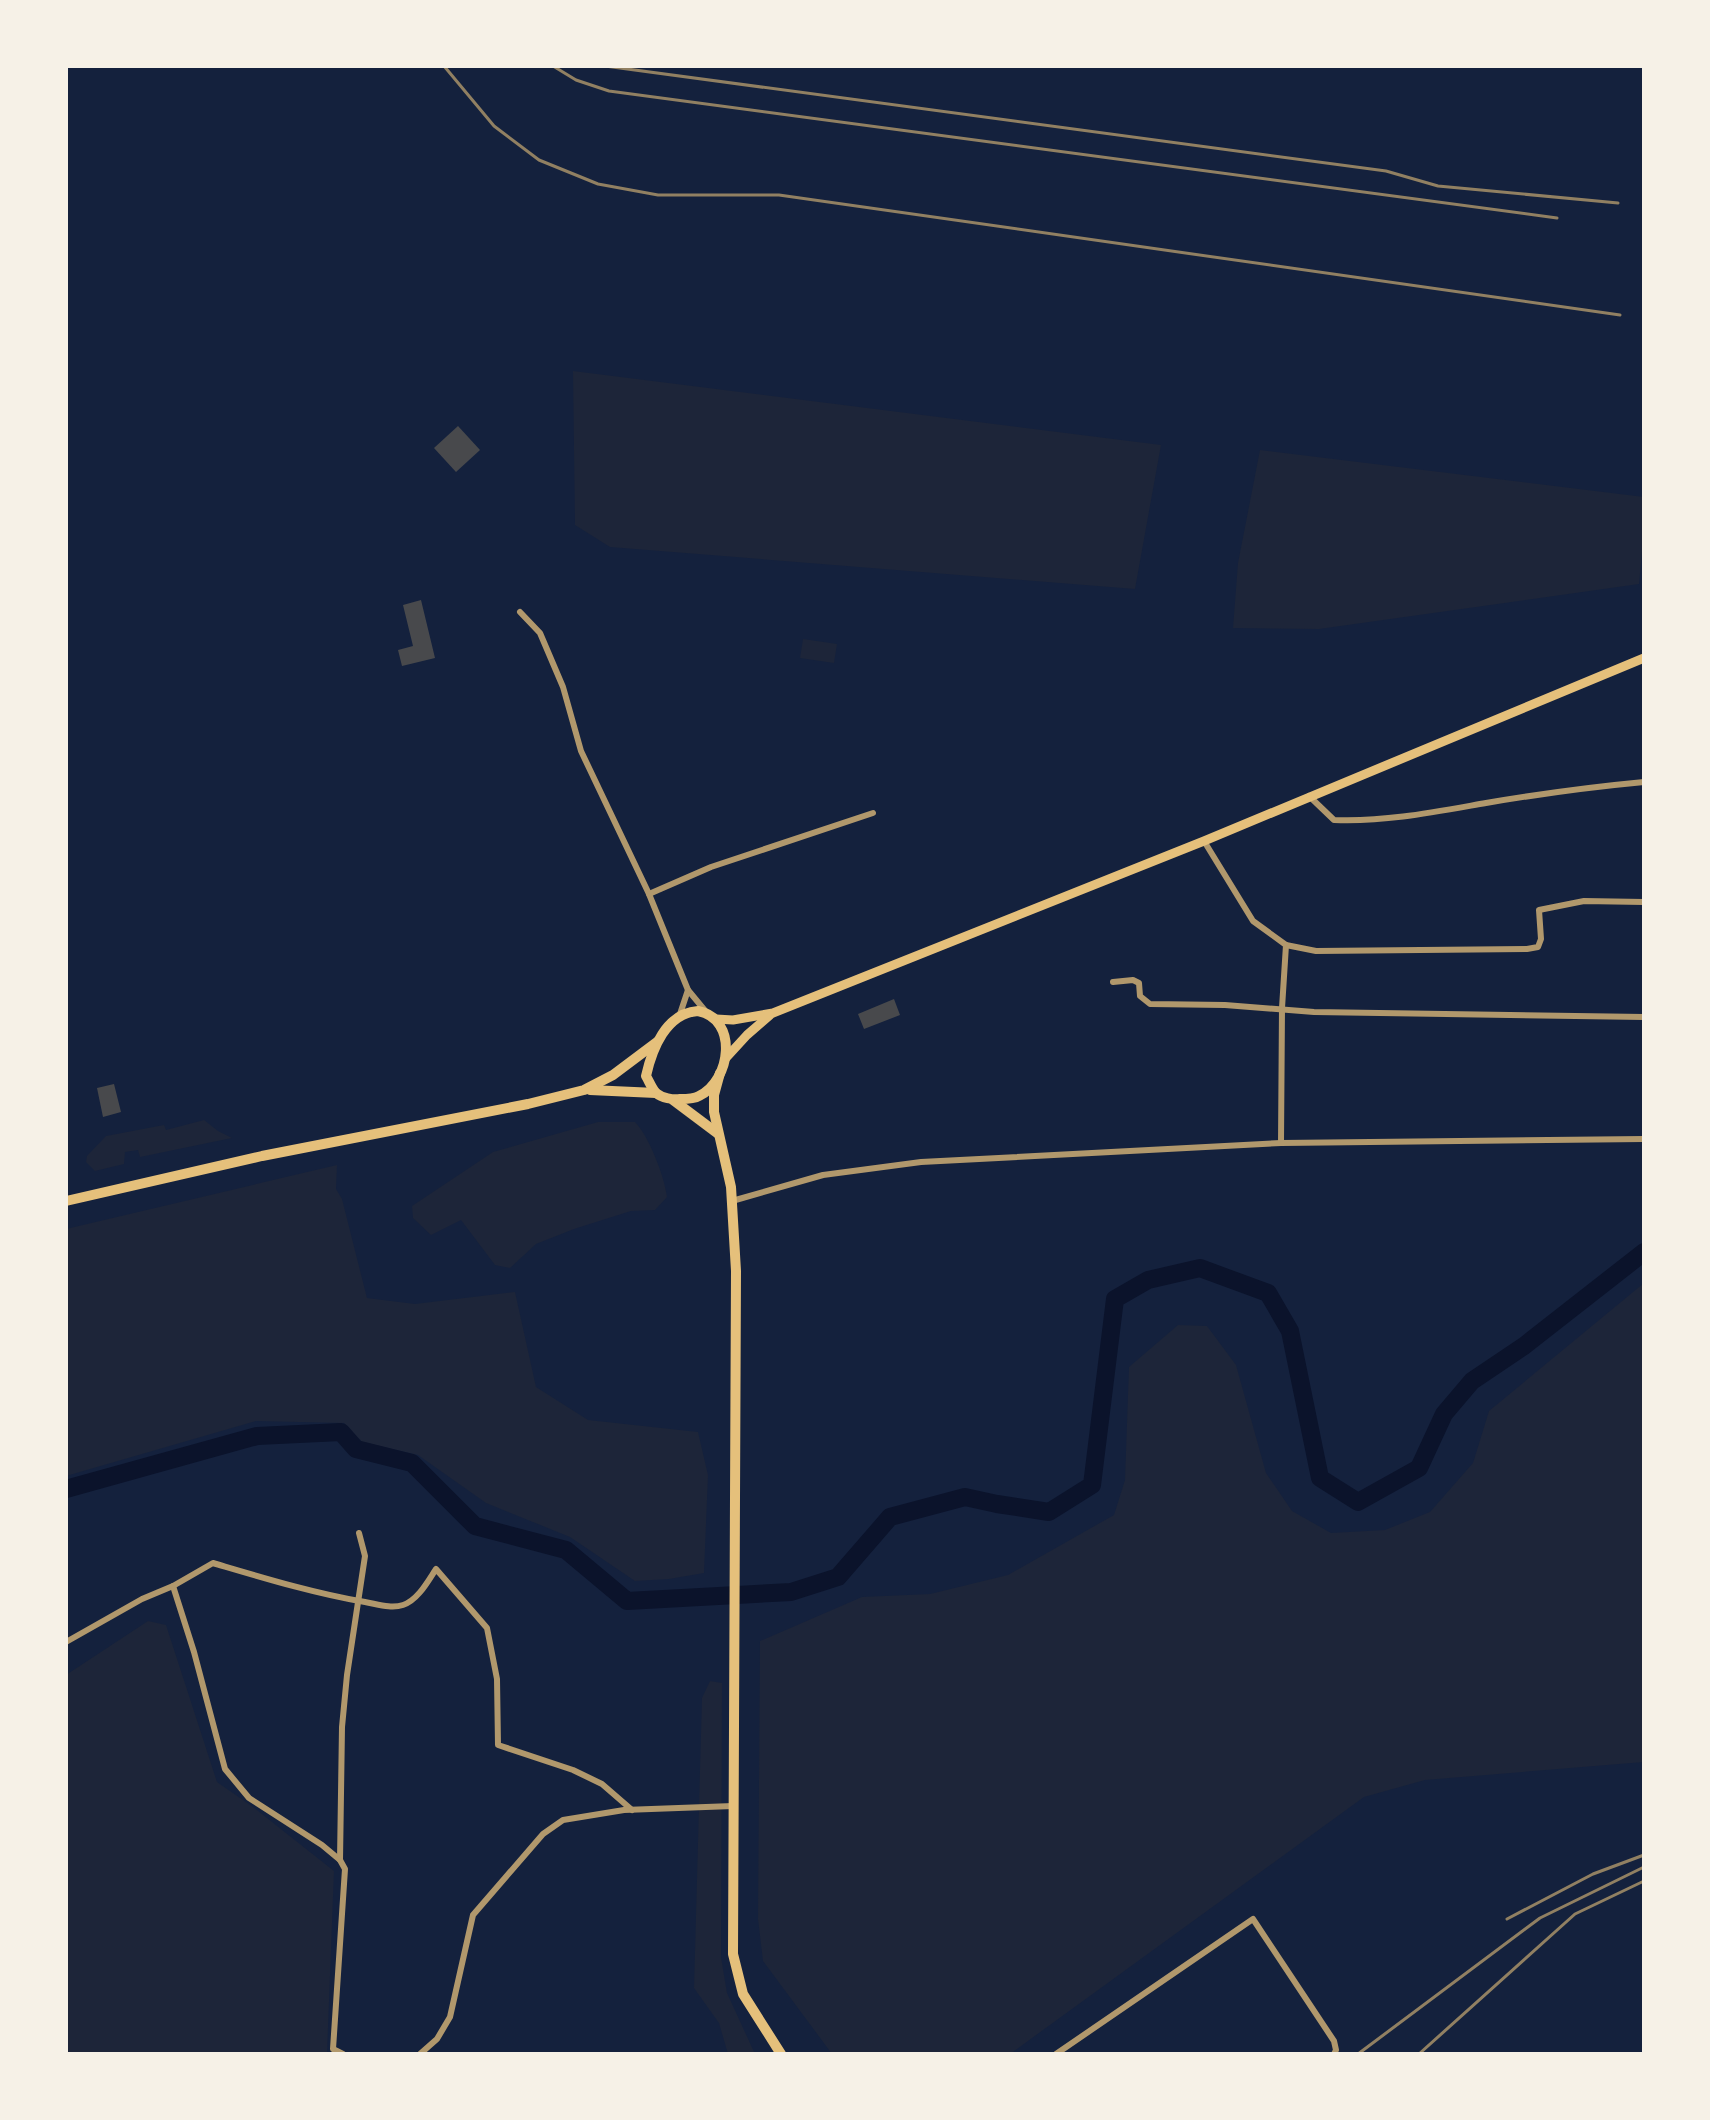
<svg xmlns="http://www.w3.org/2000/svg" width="1710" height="2120" font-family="'PT Sans',sans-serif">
  <rect width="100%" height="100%" fill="#14213d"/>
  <g fill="#1d2539">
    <polygon points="573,371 1161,445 1135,589 610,547 575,525"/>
    <polygon points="1260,450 1644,497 1644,531 1639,584 1319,629 1233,628 1238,563"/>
    <polygon points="803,639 837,644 834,663 800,658"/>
    <polygon points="204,1120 218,1131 232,1138 140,1157 138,1150 125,1152 124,1164 95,1171 86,1162 87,1156 106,1136 164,1125 166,1130"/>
    <path d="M 598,1122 L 635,1122 C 649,1136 665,1178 667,1197 L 655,1210 L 631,1211 L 574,1229 L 536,1244 L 510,1268 L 495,1265 L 461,1220 L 431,1235 L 413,1218 L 412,1206 L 493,1152 Z"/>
    <polygon points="337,1165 336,1189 342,1199 367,1298 415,1304 515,1292 536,1387 588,1420 698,1432 708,1475 704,1573 669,1579 635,1581 570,1537 486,1503 418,1455 362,1442 344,1423 256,1421 66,1476 66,1229"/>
    <polygon points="1644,1283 1644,1762 1425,1780 1364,1797 1010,2054 832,2054 763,1961 758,1919 760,1641 862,1597 930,1594 1008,1575 1114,1515 1125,1480 1129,1367 1178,1325 1207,1326 1236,1365 1266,1473 1292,1511 1331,1533 1385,1530 1430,1512 1473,1463 1489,1411"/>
    <polygon points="148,1621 166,1625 217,1782 253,1807 334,1871 327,2054 66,2054 66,1675"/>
    <polygon points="710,1681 722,1683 721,1957 727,1993 755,2054 728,2054 719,2023 694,1988 702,1698"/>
  </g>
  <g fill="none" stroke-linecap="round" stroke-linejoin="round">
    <polyline stroke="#0b132b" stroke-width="18" points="66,1489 257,1436 341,1432 356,1449 412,1463 475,1526 566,1550 627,1601 791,1592 838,1577 890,1517 965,1497 997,1504 1049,1512 1092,1485 1115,1299 1148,1280 1200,1268 1268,1293 1290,1331 1320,1478 1358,1502 1419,1468 1444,1414 1472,1381 1524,1346 1644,1252"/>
  </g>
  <g fill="#48494c">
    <polygon points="458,426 480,450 456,472 434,448"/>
    <polygon points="421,600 435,658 402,666 398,650 413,646 403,605"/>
    <polygon points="894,999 900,1015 864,1029 858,1014"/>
    <polygon points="114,1084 121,1112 103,1117 97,1088"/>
  </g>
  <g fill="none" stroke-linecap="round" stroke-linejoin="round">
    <g stroke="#b1986c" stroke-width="6">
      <polyline points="520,612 540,633 563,687 581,751 649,894 688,990 707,1013"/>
      <path d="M 1309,796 L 1334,820 C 1386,822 1435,812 1486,803 C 1539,794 1591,787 1644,782"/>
      <polyline points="1204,841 1253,921 1286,945 1282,1008 1281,1143"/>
      <polyline points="649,894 711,867 873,813"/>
      <polyline points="1286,945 1316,951 1527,949 1538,947 1541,939 1539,910 1584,901 1644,902"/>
      <polyline points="1113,982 1133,980 1139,983 1140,996 1150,1004 1225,1005 1314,1012 1644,1017"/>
      <polyline points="679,1017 688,990"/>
      <polyline points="732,1201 823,1175 921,1162 1281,1143 1644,1139"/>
      <polyline points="173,1586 194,1652 225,1769 249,1798 322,1845 340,1860"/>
      <path d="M 66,1642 L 142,1599 L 173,1586 L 213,1563 C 264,1578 313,1593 365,1602 C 377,1604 391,1609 403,1605 C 418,1600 428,1581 436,1569 L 487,1628 L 497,1679 L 498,1745 L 573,1770 L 602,1784 L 632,1810"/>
      <polyline points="343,2054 333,2049 345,1869 340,1860 342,1727 347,1675 365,1556 359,1533"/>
      <polyline points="420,2054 437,2039 450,2017 473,1915 543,1834 563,1820 624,1810 733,1806"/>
      <polyline points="1056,2054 1253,1919 1334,2041 1336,2050 1334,2054"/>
    </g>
    <g stroke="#e5c07b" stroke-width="9">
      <polyline points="716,1019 733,1020 773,1013 1204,841 1644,658"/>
      <polyline points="725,1059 747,1035 770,1015"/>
    </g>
    <g stroke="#e5c07b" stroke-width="10">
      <path d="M 698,1011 C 739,1019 731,1081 699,1096 C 694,1099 686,1099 680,1099 C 673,1100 662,1098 656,1093 C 652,1089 649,1081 646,1076 C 652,1049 666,1013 698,1011 Z"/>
      <polyline points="720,1073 714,1095 714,1112 731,1187 736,1271 733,1954 743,1994 781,2054"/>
      <polyline points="590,1090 656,1093"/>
      <polyline points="673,1100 717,1133"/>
      <polyline points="66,1201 262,1156 528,1104 584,1090 613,1075 657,1042"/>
    </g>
    <g stroke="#918062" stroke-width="3">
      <polyline points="444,66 494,126 539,160 598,184 658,195 779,195 1620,315"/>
      <polyline points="553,66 576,80 609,91 1557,218"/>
      <polyline points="605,66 1386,171 1438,186 1618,203"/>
      <polyline points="1507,1919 1593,1874 1644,1855"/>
      <polyline points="1358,2054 1540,1918 1644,1867"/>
      <polyline points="1419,2054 1575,1914 1644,1881"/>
    </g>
  </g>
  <rect width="1710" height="2120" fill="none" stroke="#f6f1e7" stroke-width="136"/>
</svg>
